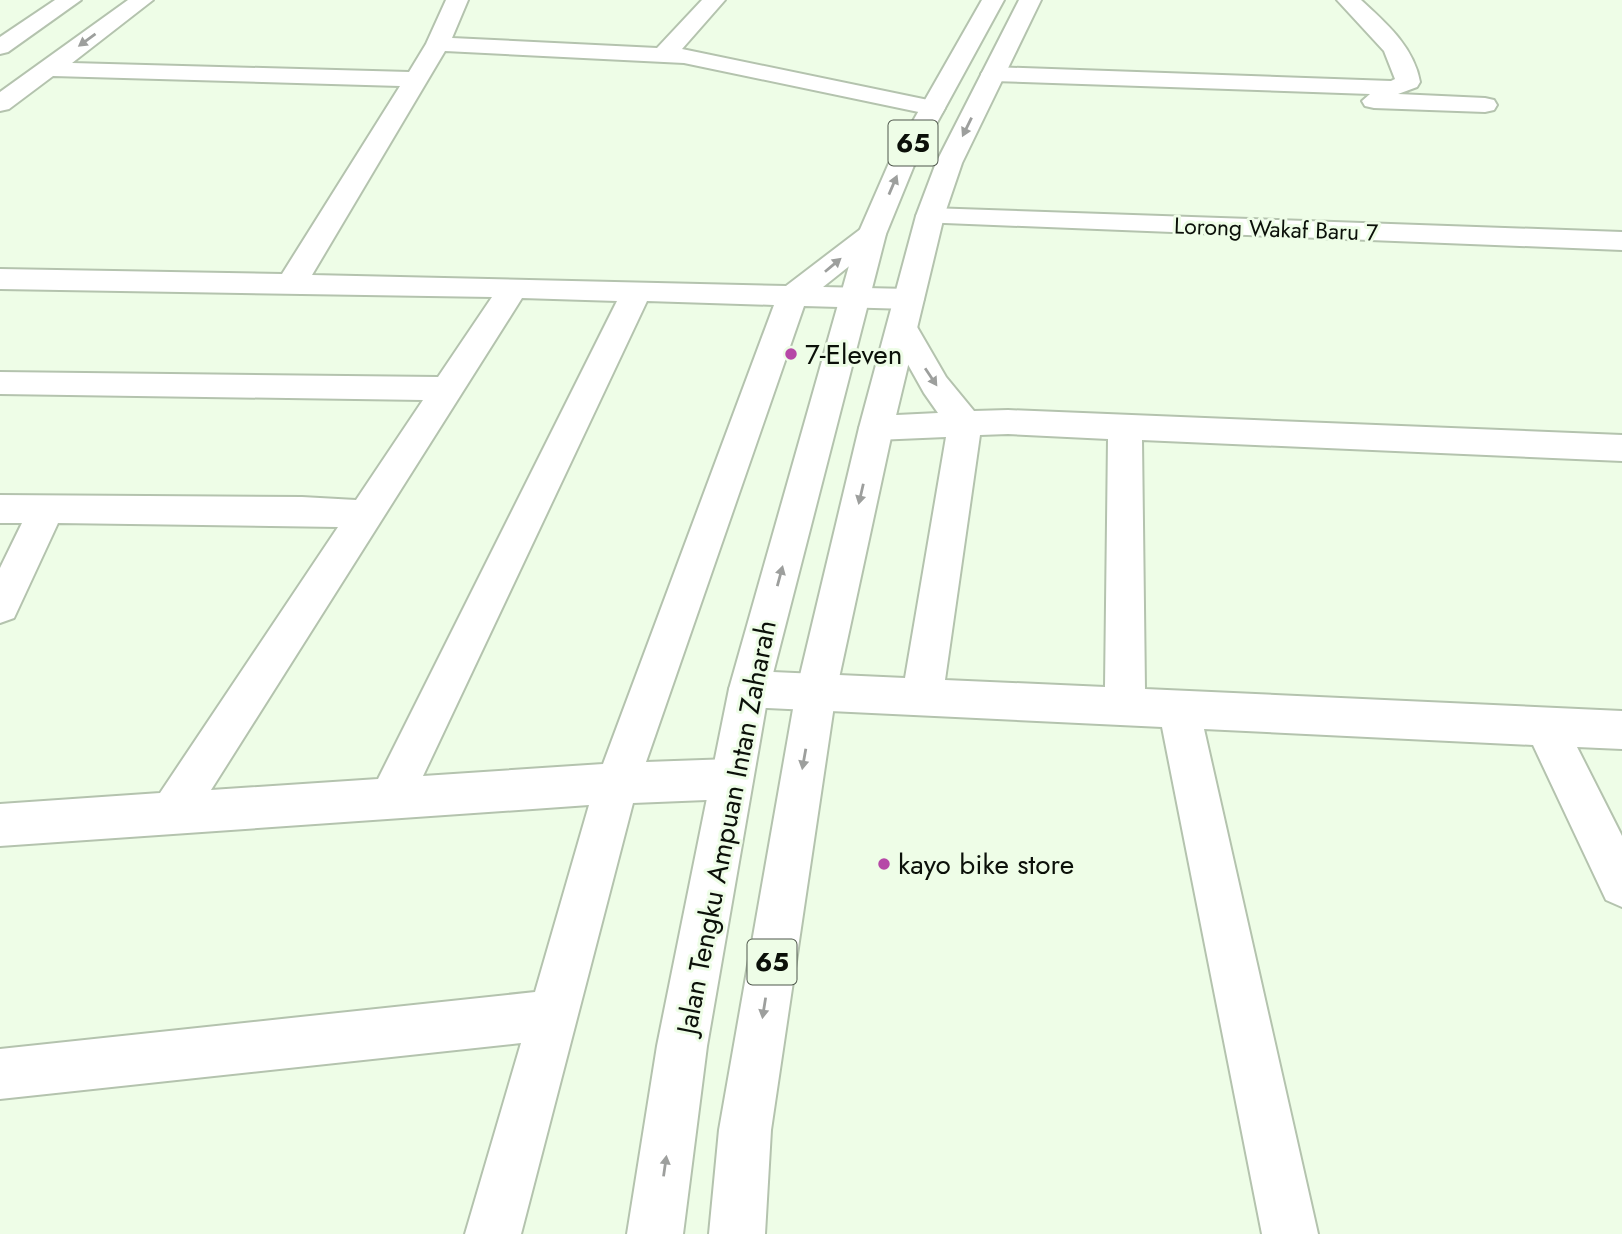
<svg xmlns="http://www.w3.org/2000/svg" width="1622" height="1234" font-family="Jost,sans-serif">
  <rect width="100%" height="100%" fill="#eefde7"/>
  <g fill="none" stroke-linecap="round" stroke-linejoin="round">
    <g stroke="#b4c3ae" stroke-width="4">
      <g id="minor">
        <polygon points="55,0 81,0 8,52 0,54 0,37"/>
        <path d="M 128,0 L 153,0 L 72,63 L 409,72 L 426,44 L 446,0 L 468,0 L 452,38 L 657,48 L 702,0 L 725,0 L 682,49 L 933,101 L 942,103 L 945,108 L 942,113 L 933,115 L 684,63 L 445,51 L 312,275 L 786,286 L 862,228 L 872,225 L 882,228 L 886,234 L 882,240 L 823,287 L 909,289 L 920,292 L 924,299 L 920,306 L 909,309 L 804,306 L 646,762 L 731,759 L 746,765 L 752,779 L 746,793 L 731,799 L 633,803 L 521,1234 L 465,1234 L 521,1043 L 0,1099 L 0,1049 L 535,992 L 589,805 L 0,846 L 0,804 L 160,793 L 338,527 L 58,523 L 14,618 L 0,623 L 0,568 L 22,523 L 0,523 L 0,495 L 302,497 L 356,500 L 423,400 L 0,394 L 0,372 L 438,377 L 492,297 L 0,289 L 0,269 L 282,274 L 400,86 L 53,76 L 9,109 L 0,111 L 0,92 ZM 522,298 L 617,301 L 378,779 L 211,790 ZM 647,301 L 774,305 L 603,764 L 423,776 Z"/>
        <path d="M 1337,0 L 1361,0 C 1386,23 1414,47 1420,82 L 1417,87 L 1398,94 L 1485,98 L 1494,100 L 1497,105 L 1494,110 L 1485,112 L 1374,108 L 1365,106 L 1362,101 L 1370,94 L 993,81 L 985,79 L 981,74 L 985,69 L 993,67 L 1391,81 L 1395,79 L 1384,51 Z"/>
        <polygon points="930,208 1622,232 1622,250 920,222 916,216 920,210"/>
        <path d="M 902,317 L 913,320 L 946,377 L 974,411 L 1008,410 L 1622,435 L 1622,461 L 1142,440 L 1145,689 L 1622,711 L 1622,749 L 1577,747 L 1622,836 L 1622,907 L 1606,900 L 1533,745 L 1204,729 L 1318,1234 L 1262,1234 L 1162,727 L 749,707 L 735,702 L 729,689 L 735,676 L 749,671 L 905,678 L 946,437 L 876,440 L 864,437 L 859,428 L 864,419 L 876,416 L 938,413 L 924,393 L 887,327 L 891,320 ZM 1008,434 L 1108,439 L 1105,687 L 945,680 L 980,435 Z"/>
      </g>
    </g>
    <g stroke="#b4c3ae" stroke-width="4">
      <g id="major">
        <polygon points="982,0 1004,0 915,163 886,234 769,689 707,1046 683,1234 627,1234 657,1046 729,689 858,234 889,163"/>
        <polygon points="1019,0 1041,0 962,163 944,216 893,428 836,692 771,1130 765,1234 709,1234 719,1130 796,692 859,428 916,216 936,163"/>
      </g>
    </g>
    <use href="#minor" fill="#fff" fill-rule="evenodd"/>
    <use href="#major" fill="#fff" fill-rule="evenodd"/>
  </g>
  <defs><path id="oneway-solid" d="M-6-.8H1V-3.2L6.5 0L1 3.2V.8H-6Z" transform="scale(1.75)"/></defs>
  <g fill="#9d9f9d">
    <use href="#oneway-solid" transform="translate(87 40) rotate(144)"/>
    <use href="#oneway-solid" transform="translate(967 127) rotate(116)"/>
    <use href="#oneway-solid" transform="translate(893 185) rotate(-67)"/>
    <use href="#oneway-solid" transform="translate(833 265) rotate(-40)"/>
    <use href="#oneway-solid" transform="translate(931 377) rotate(56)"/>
    <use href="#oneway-solid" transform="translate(861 494) rotate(103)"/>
    <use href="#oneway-solid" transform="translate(780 576) rotate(-75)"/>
    <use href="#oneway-solid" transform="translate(804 759) rotate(100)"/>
    <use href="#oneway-solid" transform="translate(764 1008) rotate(99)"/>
    <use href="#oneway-solid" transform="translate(665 1166) rotate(-82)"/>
  </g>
  <g fill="#b648a7" stroke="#eefde7" stroke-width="2.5">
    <circle cx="791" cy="354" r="7"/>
    <circle cx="884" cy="864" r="7"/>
  </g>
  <g text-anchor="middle" stroke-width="6" stroke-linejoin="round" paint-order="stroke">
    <g font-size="23" fill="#0b1009" stroke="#eefde7">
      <text transform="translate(1276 229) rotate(2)" y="8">Lorong Wakaf Baru 7</text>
    </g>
    <g fill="#eefde7" stroke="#4f574c" stroke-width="2">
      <rect x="888.5" y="120.5" width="49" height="45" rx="5"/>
      <rect x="747.5" y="939.5" width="49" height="45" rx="5"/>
    </g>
    <g font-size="26" font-weight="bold" fill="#0b1009">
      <text x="913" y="152">65</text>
      <text x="772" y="971">65</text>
    </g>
    <g font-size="28" fill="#0b1009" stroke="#eefde7" text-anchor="start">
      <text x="805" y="364">7-Eleven</text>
      <text x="898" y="874">kayo bike store</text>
    </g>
    <g font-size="28" fill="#0b1009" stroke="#eefde7">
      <text transform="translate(726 827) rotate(-79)" y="10">Jalan Tengku Ampuan Intan Zaharah</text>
    </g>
  </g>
</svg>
